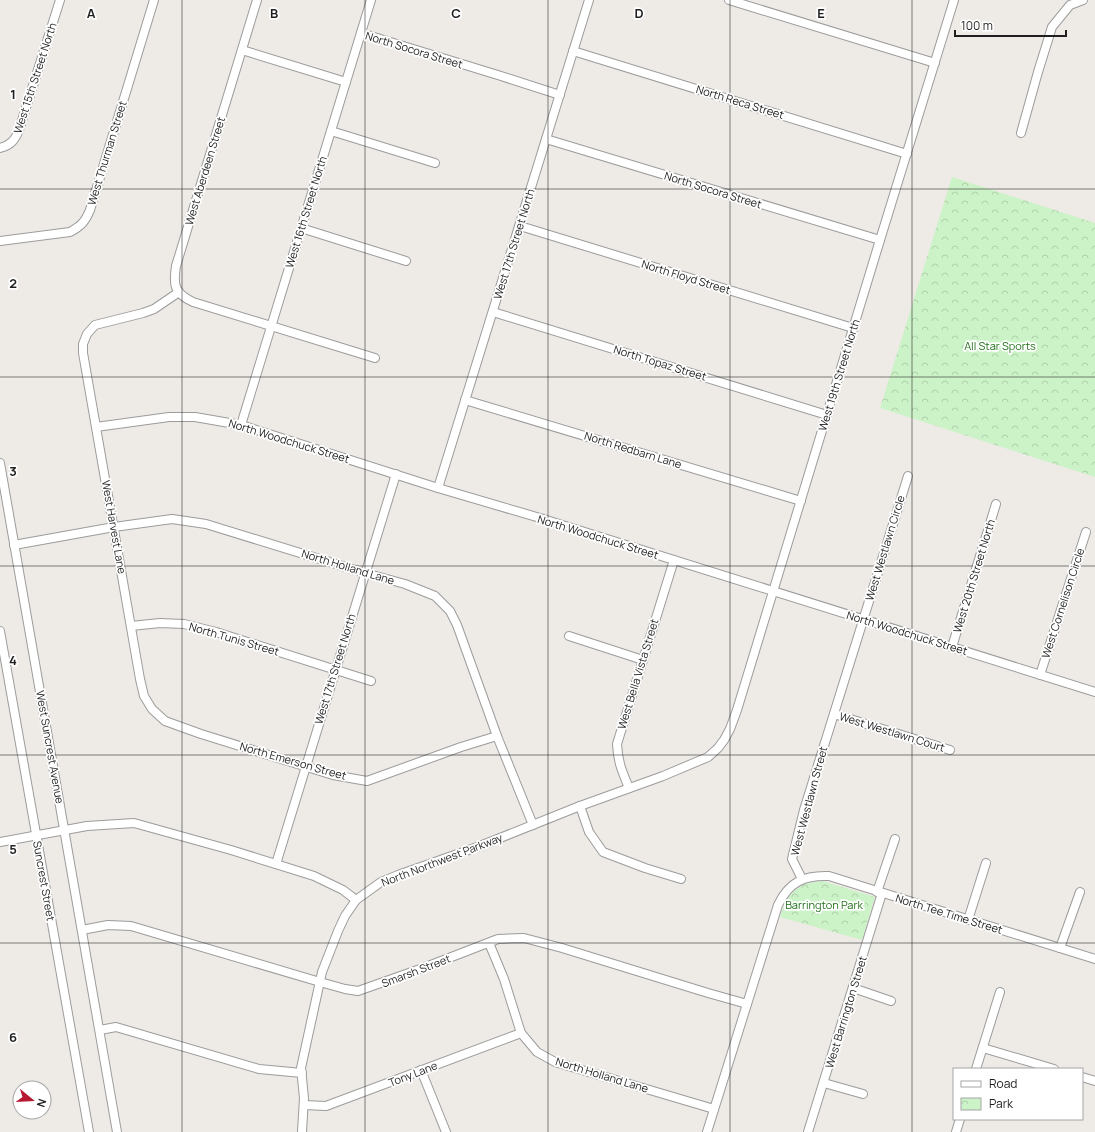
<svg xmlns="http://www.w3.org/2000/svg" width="1095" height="1132" font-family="Manrope,sans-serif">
  <defs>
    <pattern id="park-crowns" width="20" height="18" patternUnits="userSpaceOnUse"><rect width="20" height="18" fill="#ccf3c8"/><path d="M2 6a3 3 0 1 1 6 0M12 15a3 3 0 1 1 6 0" fill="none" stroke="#afd0ab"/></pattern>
  </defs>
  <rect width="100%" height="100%" fill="#eeeae6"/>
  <g fill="url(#park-crowns)">
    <polygon points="952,177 1095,223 1095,477 880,408"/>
    <path d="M 822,881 L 875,897 L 862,940 L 780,917 C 784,905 789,893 801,886 C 806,883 816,882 822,881 Z"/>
  </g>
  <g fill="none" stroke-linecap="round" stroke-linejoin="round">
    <g stroke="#9c9c9c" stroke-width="10">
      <g id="minor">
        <path d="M 257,0 L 176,266 C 173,285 174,293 193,302 L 375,358"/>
        <polyline points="729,0 935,63"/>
        <polyline points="361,33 501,76 560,95"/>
        <polyline points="242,50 346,82"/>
        <polyline points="573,51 907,154"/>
        <polyline points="331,131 435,163"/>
        <polyline points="1021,133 1038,72 1052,27 1070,5 1083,0"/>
        <polyline points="546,139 880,240"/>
        <path d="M 0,148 C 11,145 15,140 19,130 L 60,0"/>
        <polyline points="520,226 853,328"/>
        <polyline points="301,228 406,261"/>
        <path d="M 0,241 L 70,232 C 81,226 85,222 90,210 L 154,0"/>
        <polyline points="179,292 154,309 143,313 95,325 87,334 83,344 83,353 140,679 144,696 152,709 165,721 201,734 333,775 367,781 461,747 497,736"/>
        <polyline points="493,312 827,415"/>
        <polyline points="465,400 801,501"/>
        <polyline points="241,425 371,0"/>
        <polyline points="96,427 169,417 195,417 241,425 438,488 540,518 1095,692"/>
        <polyline points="0,463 117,1132"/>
        <polyline points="438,488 589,0"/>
        <polyline points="14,545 114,527 172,519 206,524 365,573 405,584 435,596 450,611 457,625 497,736 533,825"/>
        <polyline points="131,626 160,623 184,624 216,632 371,681"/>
        <polyline points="0,631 89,1132"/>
        <polyline points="569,636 643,660"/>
        <polyline points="952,647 996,504"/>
        <polyline points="1040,675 1086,532"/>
        <polyline points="834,714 950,750"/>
        <path d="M 629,788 C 622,771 618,763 617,744 L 674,560"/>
        <polyline points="580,806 589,832 603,852 645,868 681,879"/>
        <polyline points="0,842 87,826 134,823 231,850 314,876 343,890 356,900"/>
        <polyline points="276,864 396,474"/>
        <polyline points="802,879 792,859 804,810 908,476"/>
        <polyline points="877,892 895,839"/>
        <polyline points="968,920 986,863"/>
        <polyline points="82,930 108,925 131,926 320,982 345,989 358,991 423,968 498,939 524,938 562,948 708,993 747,1004"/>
        <polyline points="489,943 504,979 521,1033 537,1052 555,1062 714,1109"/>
        <polyline points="1060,948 1080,892"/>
        <polyline points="853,988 891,1001"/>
        <polyline points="100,1030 116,1027 259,1069 302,1073"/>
        <polyline points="983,1048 1054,1069"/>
        <polyline points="976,1069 1000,992"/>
        <polyline points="421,1070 446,1132"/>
        <polyline points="1082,1077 1095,1081"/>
        <polyline points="824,1083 863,1094"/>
        <polyline points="304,1105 326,1106 521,1033"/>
        <polyline points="302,1132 304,1098 301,1068 322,972 338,931 345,916 356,900 381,882 398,875 480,846 580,806 663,776 708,757 718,748 724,740 730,729 737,710 880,240 954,0"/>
        <path d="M 707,1132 L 778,905 C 789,882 804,875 829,876 L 1095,959"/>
        <polyline points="808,1132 882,893"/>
        <polyline points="956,1132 960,1119"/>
      </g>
    </g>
    <use href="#minor" stroke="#fff" stroke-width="8"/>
  </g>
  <path fill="none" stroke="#1f1f1f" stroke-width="1" stroke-opacity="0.55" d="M 182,0 L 182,1132M 365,0 L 365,1132M 548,0 L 548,1132M 730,0 L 730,1132M 912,0 L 912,1132M 0,189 L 1095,189M 0,377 L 1095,377M 0,566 L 1095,566M 0,755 L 1095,755M 0,943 L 1095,943"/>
  <g text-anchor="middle" stroke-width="3.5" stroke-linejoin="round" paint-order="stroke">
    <g font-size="11" fill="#1f1f1f" stroke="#fff">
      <text transform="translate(414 50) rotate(17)" y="4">North Socora Street</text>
      <text transform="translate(35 78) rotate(-72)" y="4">West 15th Street North</text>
      <text transform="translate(740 102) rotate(17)" y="4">North Reca Street</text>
      <text transform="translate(107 153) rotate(-73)" y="4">West Thurman Street</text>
      <text transform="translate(205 171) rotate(-73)" y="4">West Aberdeen Street</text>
      <text transform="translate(713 190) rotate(17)" y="4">North Socora Street</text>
      <text transform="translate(306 212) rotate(-73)" y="4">West 16th Street North</text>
      <text transform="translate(514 244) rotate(-73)" y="4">West 17th Street North</text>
      <text transform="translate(686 277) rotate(17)" y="4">North Floyd Street</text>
      <text transform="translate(660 363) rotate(17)" y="4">North Topaz Street</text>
      <text transform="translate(839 375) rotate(-73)" y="4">West 19th Street North</text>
      <text transform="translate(289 441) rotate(17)" y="4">North Woodchuck Street</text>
      <text transform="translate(633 450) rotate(17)" y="4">North Redbarn Lane</text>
      <text transform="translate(114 527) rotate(80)" y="4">West Harvest Lane</text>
      <text transform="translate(598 537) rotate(17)" y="4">North Woodchuck Street</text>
      <text transform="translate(885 548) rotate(-73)" y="4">West Westlawn Circle</text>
      <text transform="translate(348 567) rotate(17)" y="4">North Holland Lane</text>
      <text transform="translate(974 576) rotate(-73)" y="4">West 20th Street North</text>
      <text transform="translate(1063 603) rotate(-72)" y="4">West Cornelison Circle</text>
      <text transform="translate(907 633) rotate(17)" y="4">North Woodchuck Street</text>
      <text transform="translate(234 639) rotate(16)" y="4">North Tunis Street</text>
      <text transform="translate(335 669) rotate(-73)" y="4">West 17th Street North</text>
      <text transform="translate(638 674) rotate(-73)" y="4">West Bella Vista Street</text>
      <text transform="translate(892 732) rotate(17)" y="4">West Westlawn Court</text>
      <text transform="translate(50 747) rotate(80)" y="4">West Suncrest Avenue</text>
      <text transform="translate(293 761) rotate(16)" y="4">North Emerson Street</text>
      <text transform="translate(809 801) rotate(-75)" y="4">West Westlawn Street</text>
      <text transform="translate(442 860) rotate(-21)" y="4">North Northwest Parkway</text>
      <text transform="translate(44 881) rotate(80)" y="4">Suncrest Street</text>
      <text transform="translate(949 914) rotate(17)" y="4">North Tee Time Street</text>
      <text transform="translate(416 971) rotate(-21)" y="4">Smarsh Street</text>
      <text transform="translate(846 1012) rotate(-73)" y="4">West Barrington Street</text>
      <text transform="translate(413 1074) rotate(-21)" y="4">Tony Lane</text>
      <text transform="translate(602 1075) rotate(17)" y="4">North Holland Lane</text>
    </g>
    <g font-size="11" fill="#207118" stroke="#fff">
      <text x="1000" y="350">All Star Sports</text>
      <text x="824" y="909">Barrington Park</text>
    </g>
  </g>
  <g font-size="13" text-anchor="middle" font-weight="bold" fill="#1f1f1f" stroke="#fff" stroke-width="3.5" stroke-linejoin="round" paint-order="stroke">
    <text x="91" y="18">A</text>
    <text x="274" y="18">B</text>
    <text x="456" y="18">C</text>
    <text x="639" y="18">D</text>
    <text x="821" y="18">E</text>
    <text x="13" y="99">1</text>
    <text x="13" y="288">2</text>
    <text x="13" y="476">3</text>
    <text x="13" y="665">4</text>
    <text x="13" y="854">5</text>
    <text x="13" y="1042">6</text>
  </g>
  <rect x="953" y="1068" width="130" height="52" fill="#ffffff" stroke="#a5a5a5"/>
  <rect x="961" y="1081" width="20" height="6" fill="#ffffff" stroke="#a5a5a5"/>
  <text x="989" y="1088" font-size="12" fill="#1f1f1f">Road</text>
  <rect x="961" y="1098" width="20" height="12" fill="url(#park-crowns)" stroke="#a5a5a5"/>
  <text x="989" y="1108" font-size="12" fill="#1f1f1f">Park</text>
  <g transform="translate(32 1100) rotate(108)"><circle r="19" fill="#ffffff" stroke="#a5a5a5"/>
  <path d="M0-3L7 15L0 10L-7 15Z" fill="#b61731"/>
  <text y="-6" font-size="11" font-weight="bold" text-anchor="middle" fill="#1f1f1f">N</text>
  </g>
  <path d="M955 30v6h111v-6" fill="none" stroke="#1f1f1f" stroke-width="2"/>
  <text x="961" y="30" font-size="12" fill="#1f1f1f" stroke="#ffffff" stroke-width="3" paint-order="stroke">100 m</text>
</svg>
